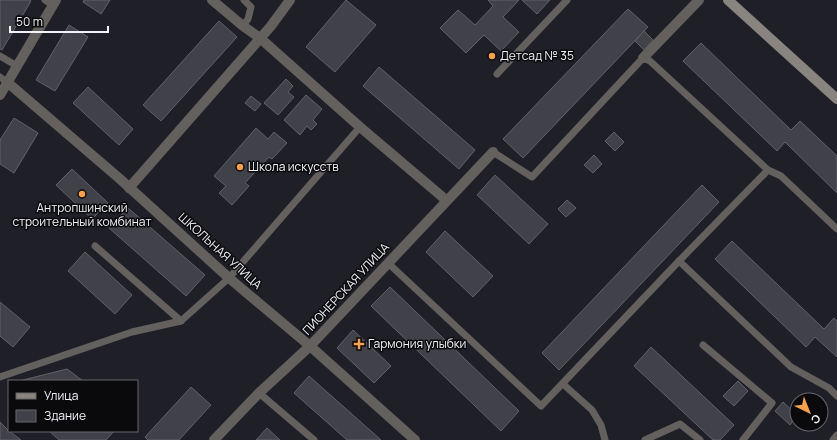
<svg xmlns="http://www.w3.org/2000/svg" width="837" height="440" font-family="Manrope,sans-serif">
  <rect width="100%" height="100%" fill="#1f2027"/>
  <g fill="#404149" stroke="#60616a">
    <polygon points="0,0 30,0 31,1 2,50 0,49"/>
    <polygon points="84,0 110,0 101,14 83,2"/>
    <polygon points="346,0 376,25 335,72 306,47"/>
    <polygon points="488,0 519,0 503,17 519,32 501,51 484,35 466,53 440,28 458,10 475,25 493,6"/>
    <polygon points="522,0 550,0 537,14"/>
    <polygon points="628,9 648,27 523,158 503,139"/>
    <polygon points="219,21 237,37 161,121 143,105"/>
    <polygon points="69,25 88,37 55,91 36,80"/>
    <polygon points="644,31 653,40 644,50 635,41"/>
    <polygon points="701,43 791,130 800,121 837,156 837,193 785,142 777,151 683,61"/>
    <polygon points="379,67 475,150 459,169 363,86"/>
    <polygon points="286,79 293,86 288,92 294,97 278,115 264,103"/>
    <polygon points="88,87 133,129 119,145 73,103"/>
    <polygon points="306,95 322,109 313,120 317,124 311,130 307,126 300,135 284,120"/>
    <polygon points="251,96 261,104 255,111 245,103"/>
    <polygon points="14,118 38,133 14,173 0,164 0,140"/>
    <polygon points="256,128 268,139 274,132 287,143 272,159 269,157 245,183 249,186 232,205 219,193 226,186 214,176"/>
    <polygon points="614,132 624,142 615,151 605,141"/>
    <polygon points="594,155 602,164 593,173 584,165"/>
    <polygon points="72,169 108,203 92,219 56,185"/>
    <polygon points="495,175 548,224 529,244 477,195"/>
    <polygon points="702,185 719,202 559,370 542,353"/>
    <polygon points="567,200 576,208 566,217 558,209"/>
    <polygon points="128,208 205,275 186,296 109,228"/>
    <polygon points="445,231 493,276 473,297 426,252"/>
    <polygon points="732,241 824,329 834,318 837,321 837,357 815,337 806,347 715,259"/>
    <polygon points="85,252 132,295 115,314 68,271"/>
    <polygon points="390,287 519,411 501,431 371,306"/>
    <polygon points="0,302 30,327 13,347 0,336"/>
    <polygon points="353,330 391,366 374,383 337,348"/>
    <polygon points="651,347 734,425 720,440 713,440 634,366"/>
    <polygon points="67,369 83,381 19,381"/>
    <polygon points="309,376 381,440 347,440 294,393"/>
    <polygon points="738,381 748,391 734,406 723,396"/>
    <polygon points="191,387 211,405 179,440 148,440 145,437"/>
    <polygon points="783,402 797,415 790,425 775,411"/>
    <polygon points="0,422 9,431 21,440 0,440"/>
    <polygon points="267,428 280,440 256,440"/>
    <polygon points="49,431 114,431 106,440 59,440"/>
  </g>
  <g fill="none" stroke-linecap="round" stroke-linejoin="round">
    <g stroke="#63605d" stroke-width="7">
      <polyline points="45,0 53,5"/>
      <polyline points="243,26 248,19 251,7 244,0"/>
      <polyline points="0,56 17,66"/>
      <polyline points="497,74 567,0"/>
      <polyline points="0,77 7,82"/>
      <polyline points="493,152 532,177 643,58 650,61 768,170 679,261 791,367 829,388 837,396"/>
      <polyline points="768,170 781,176 837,229"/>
      <polyline points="95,246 181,321 229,278 360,127"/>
      <polyline points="388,263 541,406 679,261"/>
      <polyline points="703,345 772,403 743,440"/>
      <polyline points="0,377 132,332 181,321"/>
      <polyline points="563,384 592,410 601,425 605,440"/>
      <polyline points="259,393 314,440"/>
      <polyline points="645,440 680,424 700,440"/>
      <polyline points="833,440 837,435"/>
    </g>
    <g stroke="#63605d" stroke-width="10">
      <polyline points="212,0 243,26 260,38 360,127 446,200"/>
      <polyline points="643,58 699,0"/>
      <polyline points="7,82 120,179 229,278 310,346 415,440"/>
      <polyline points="0,95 56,0"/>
      <polyline points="129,188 271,26 290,0"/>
      <polyline points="214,440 259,393 310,346 493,152"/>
    </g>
    <polyline stroke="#89847f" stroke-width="10" points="728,0 837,99"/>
  </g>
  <g fill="#f9a04c" stroke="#0a0a0d" stroke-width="1.5">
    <circle cx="492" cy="56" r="4"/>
    <circle cx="240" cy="167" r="4"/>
    <circle cx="82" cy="194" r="4"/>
    <path d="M357 338h4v4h4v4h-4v4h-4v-4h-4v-4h4z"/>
  </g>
  <g text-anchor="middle" stroke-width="3" stroke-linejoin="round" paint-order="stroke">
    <g font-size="12" fill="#f2f3f8" stroke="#0a0a0d" text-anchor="start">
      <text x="500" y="60">Детсад № 35</text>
      <text x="248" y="171">Школа искусств</text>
      <text x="82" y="212" text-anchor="middle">Антропшинский<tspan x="82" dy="14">строительный комбинат</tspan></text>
      <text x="368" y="348">Гармония улыбки</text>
    </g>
    <g font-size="12" fill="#f2f3f8" stroke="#0a0a0d">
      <text transform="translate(220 251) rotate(42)" y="4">ШКОЛЬНАЯ УЛИЦА</text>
      <text transform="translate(346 289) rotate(-47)" y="4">ПИОНЕРСКАЯ УЛИЦА</text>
    </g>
  </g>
  <rect x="8" y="380" width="130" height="52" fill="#0a0a0d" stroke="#67676b"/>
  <rect x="16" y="393" width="20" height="6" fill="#89847f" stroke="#67676b"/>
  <text x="44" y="400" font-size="12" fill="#f2f3f8">Улица</text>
  <rect x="16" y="410" width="20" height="12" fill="#404149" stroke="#67676b"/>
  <text x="44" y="420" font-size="12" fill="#f2f3f8">Здание</text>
  <g transform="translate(809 412) rotate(137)"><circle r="19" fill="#0a0a0d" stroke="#67676b"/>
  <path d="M0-3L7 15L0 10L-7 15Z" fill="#f9a04c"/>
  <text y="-6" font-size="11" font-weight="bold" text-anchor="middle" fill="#f2f3f8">С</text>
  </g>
  <path d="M10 26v6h98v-6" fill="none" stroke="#f2f3f8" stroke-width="2"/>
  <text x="16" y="26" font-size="12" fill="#f2f3f8" stroke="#0a0a0d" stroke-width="3" paint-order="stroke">50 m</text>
</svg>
